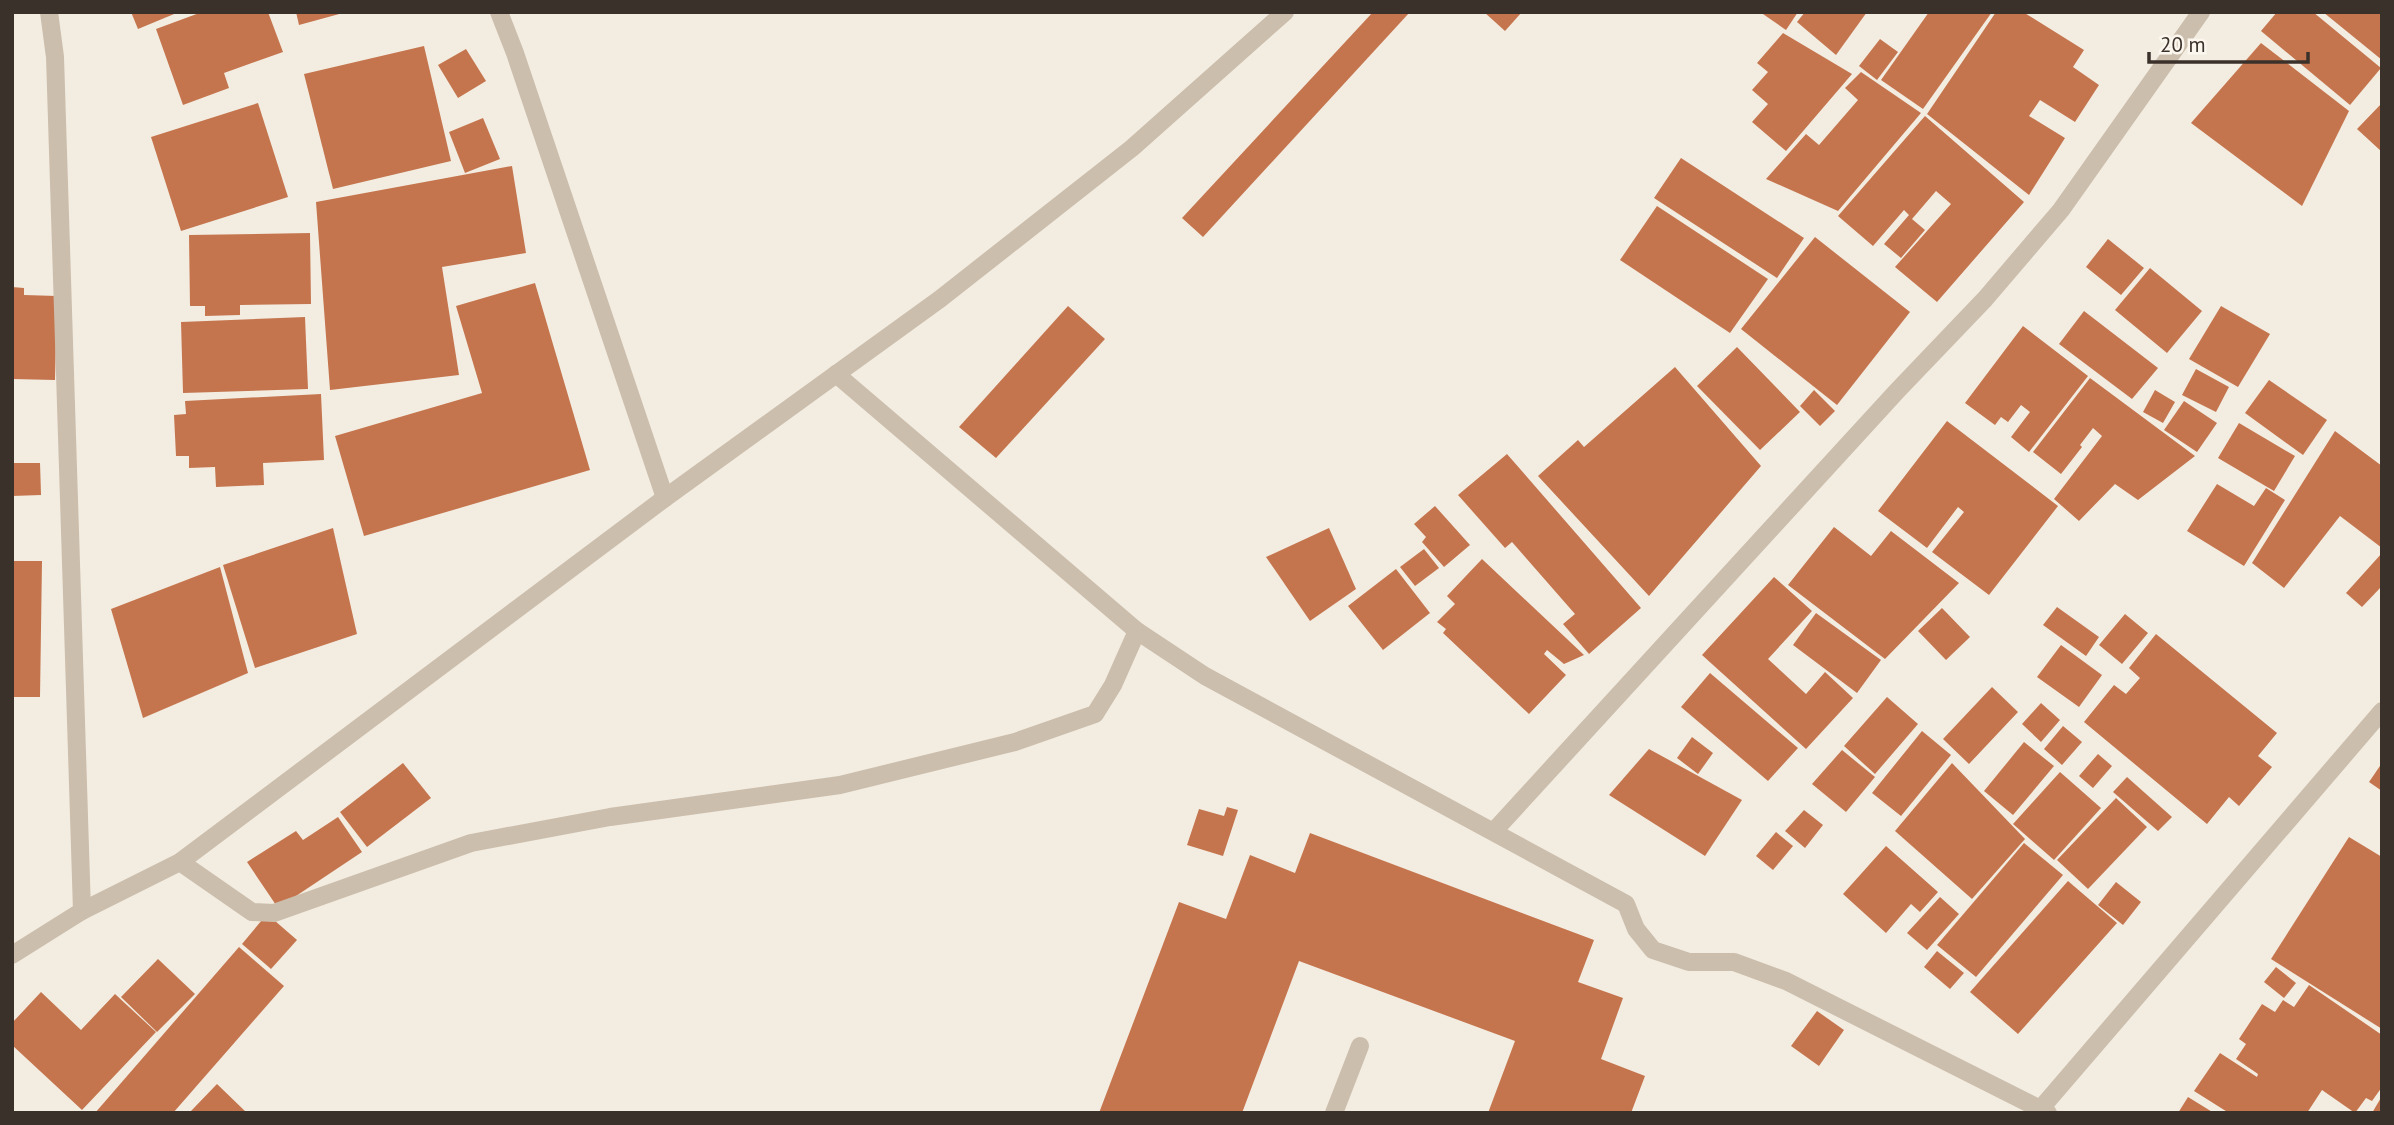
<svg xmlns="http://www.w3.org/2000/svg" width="2394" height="1125" font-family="'PT Sans',sans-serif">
  <rect width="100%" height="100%" fill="#f3ede1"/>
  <g fill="#c5754e">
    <polygon points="131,12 179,12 138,29"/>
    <polygon points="202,12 268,12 283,52 224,73 229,88 183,105 156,29"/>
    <polygon points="296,12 343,12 343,13 299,25"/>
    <polygon points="1373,12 1410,12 1203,237 1182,218"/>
    <polygon points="1484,12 1522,12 1505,31"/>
    <polygon points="1760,12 1798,12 1786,30"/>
    <polygon points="1805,12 1867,12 1836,55 1797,22"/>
    <polygon points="1929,12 1992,12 1923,109 1881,80"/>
    <polygon points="1996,12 2023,12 2084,50 2073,67 2099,85 2075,122 2040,100 2029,116 2065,138 2029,195 1927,114"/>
    <polygon points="2277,12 2313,12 2381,68 2350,105 2261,31"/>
    <polygon points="2323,12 2382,12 2382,60"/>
    <polygon points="1783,33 1852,74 1786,151 1752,122 1768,104 1752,90 1768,72 1757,63"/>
    <polygon points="1880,39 1898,52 1877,80 1859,66"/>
    <polygon points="2261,43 2349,111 2302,206 2191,123"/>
    <polygon points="424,46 451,161 333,189 304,74"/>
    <polygon points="466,49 486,81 458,98 438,65"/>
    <polygon points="1861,72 1921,113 1838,211 1766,179 1806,134 1819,145 1858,100 1845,88"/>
    <polygon points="258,103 288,197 181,231 151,137"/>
    <polygon points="2382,103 2382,152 2357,129"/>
    <polygon points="1925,116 2024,202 1937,302 1895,267 1951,204 1936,191 1912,219 1925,230 1901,258 1884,244 1909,215 1904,210 1873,246 1838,216"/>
    <polygon points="483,118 500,159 465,173 449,132"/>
    <polygon points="1681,158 1804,238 1777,278 1654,198"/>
    <polygon points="512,166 526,253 442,267 459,375 330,390 316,202"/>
    <polygon points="1657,206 1768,279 1730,333 1620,260"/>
    <polygon points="310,233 311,304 240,305 240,315 205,316 205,306 190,306 189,235"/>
    <polygon points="1815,237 1910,312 1837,405 1741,329"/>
    <polygon points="2108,239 2144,268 2121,295 2086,267"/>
    <polygon points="2150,268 2202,311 2167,353 2115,310"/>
    <polygon points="535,283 590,470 364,536 335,436 482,393 456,306"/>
    <polygon points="12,287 24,288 24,295 57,296 55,380 12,379"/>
    <polygon points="1068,306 1105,339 996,458 959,427"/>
    <polygon points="2221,306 2270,334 2238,387 2189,359"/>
    <polygon points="2084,311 2158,368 2132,399 2059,344"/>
    <polygon points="305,317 308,389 183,393 181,322"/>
    <polygon points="2023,326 2088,376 2029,452 2011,437 2030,412 2021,405 2008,422 2001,417 1995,425 1965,403"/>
    <polygon points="1737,347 1800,412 1760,450 1697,386"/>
    <polygon points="1675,367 1761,466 1649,596 1538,476 1578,440 1584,447"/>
    <polygon points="2196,369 2229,387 2216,412 2182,395"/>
    <polygon points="2090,378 2195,456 2138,500 2115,484 2079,521 2054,499 2102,436 2093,428 2080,445 2082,447 2061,474 2033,452"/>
    <polygon points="2269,380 2327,420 2303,455 2245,413"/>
    <polygon points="1814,390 1835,411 1820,426 1800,406"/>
    <polygon points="2155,390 2175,402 2163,423 2143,412"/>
    <polygon points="321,394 324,460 263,463 264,485 216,487 215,467 189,468 189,456 176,456 174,415 186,414 185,401"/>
    <polygon points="2184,401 2217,423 2197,452 2164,430"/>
    <polygon points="1947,421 2058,506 1989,595 1932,552 1964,512 1958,507 1927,548 1878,511"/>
    <polygon points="2239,423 2295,456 2274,491 2218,458"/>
    <polygon points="2335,431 2382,466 2382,548 2340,516 2284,588 2252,563"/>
    <polygon points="1507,454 1641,608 1589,654 1563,624 1575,614 1512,542 1505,548 1458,495"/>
    <polygon points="12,463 40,463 41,495 12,496"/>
    <polygon points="2217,484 2254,506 2266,488 2285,500 2244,566 2187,531"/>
    <polygon points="1435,506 1470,545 1444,567 1422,542 1426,537 1414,524"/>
    <polygon points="1834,527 1871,556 1891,531 1959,583 1885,659 1788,585"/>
    <polygon points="333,528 357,634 255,668 223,565"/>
    <polygon points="1329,528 1356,589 1310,621 1266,557"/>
    <polygon points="1424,549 1439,568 1415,586 1400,567"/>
    <polygon points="2382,553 2382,586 2362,607 2346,593"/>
    <polygon points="1482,559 1584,655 1564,664 1547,650 1544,654 1566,675 1529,714 1443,633 1446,629 1437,622 1455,604 1447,596"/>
    <polygon points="12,561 42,561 40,697 12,697"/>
    <polygon points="220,567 248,673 143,718 111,609"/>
    <polygon points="1396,569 1430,613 1383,650 1348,606"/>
    <polygon points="1774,577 1812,611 1768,659 1806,694 1825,672 1853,698 1806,749 1702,655"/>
    <polygon points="2057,607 2099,637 2086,656 2043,625"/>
    <polygon points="1942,608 1970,637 1946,660 1918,631"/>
    <polygon points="1816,613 1881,660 1857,693 1793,645"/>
    <polygon points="2125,614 2148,633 2122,664 2099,645"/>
    <polygon points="2156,634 2277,733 2258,756 2272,767 2239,806 2229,797 2207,824 2084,722 2114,685 2126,694 2140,678 2129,668"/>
    <polygon points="2061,645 2102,675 2079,707 2037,677"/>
    <polygon points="1710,673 1798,748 1768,781 1681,707"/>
    <polygon points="1992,687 2018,712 1969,764 1943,739"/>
    <polygon points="1887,697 1918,724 1875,774 1844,746"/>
    <polygon points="2041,703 2060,720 2041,742 2022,724"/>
    <polygon points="2063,726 2082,742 2062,765 2044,749"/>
    <polygon points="1922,731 1951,755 1901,816 1872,793"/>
    <polygon points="1692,737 1713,753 1698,774 1677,758"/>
    <polygon points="2024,742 2054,766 2013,815 1984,791"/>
    <polygon points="1649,749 1742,800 1705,856 1609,795"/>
    <polygon points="1842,750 1875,777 1846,812 1812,784"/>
    <polygon points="2098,754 2112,766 2093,788 2079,776"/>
    <polygon points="403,763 431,798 367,847 340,812"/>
    <polygon points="1952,763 2025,839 1972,899 1895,831"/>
    <polygon points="2382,763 2382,791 2369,782"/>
    <polygon points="2060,772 2101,808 2054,860 2013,824"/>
    <polygon points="2127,777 2172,817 2158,831 2113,792"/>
    <polygon points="2116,798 2147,827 2088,889 2057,860"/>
    <polygon points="1227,807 1238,810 1223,856 1187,845 1199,809 1224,816"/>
    <polygon points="1804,810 1823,825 1805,848 1785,831"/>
    <polygon points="338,817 362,852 278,908 247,862 296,831 303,840"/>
    <polygon points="1776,832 1793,846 1773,870 1756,856"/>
    <polygon points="1310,833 1594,940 1578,982 1623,998 1601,1059 1645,1076 1631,1113 1488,1113 1515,1041 1299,961 1242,1113 1099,1113 1179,902 1226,919 1250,855 1295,873"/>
    <polygon points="2349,837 2382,857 2382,1029 2271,959"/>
    <polygon points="2024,843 2063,875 1976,977 1937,945"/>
    <polygon points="1886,846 1938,892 1920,912 1911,904 1886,933 1843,894"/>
    <polygon points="2068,881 2117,923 2018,1034 1970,992"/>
    <polygon points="2116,882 2141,902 2123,925 2098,905"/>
    <polygon points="1940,897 1959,914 1927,950 1907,933"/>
    <polygon points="267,914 297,940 271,969 242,944"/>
    <polygon points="239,947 284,986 173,1113 95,1113"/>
    <polygon points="1937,951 1964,973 1950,989 1924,967"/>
    <polygon points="158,959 195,994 157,1032 121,997"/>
    <polygon points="2276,967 2296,983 2284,998 2264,982"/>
    <polygon points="2309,985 2382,1035 2382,1087 2372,1101 2366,1098 2355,1113 2322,1090 2307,1113 2229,1113 2194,1091 2220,1053 2257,1077 2258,1074 2236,1059 2246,1044 2239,1039 2262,1004 2275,1012 2283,1000 2294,1007"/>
    <polygon points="41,992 81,1030 115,994 156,1032 82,1110 12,1045 12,1023"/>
    <polygon points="1817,1011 1844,1030 1819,1066 1791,1046"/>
    <polygon points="217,1084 247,1113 193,1113 191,1111"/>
    <polygon points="2382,1096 2382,1113 2372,1113"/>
    <polygon points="2188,1097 2214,1113 2178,1113"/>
  </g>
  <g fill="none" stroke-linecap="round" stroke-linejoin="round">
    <polyline stroke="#ccbead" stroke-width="18" points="1334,1113 1360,1046"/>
    <g stroke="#ccbead" stroke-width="18">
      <polyline points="49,12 55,57 82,911"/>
      <polyline points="499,12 515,53 665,498"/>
      <polyline points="836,374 1137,631 1205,676 1626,904 1636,929 1653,950 1689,962 1734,962 1786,981 2048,1113"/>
      <polyline points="1494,831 1897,391 1985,299 2061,210 2201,12"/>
      <polyline points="180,862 252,912 274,913 471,843 610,817 840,785 1015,742 1095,714 1113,685 1137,631"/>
      <polyline points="2037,1113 2382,711"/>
    </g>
    <polyline stroke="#ccbead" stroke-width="18" points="12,955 82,911 180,862 665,498 940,299 1132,148 1285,12"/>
  </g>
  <rect width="2394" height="1125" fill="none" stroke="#3b312b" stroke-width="28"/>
  <path d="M2149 52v10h159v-10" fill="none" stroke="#3b312b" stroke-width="3.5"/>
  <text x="2160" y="52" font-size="21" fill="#3b312b" stroke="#fbf6ee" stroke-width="5" paint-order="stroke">20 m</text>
</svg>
